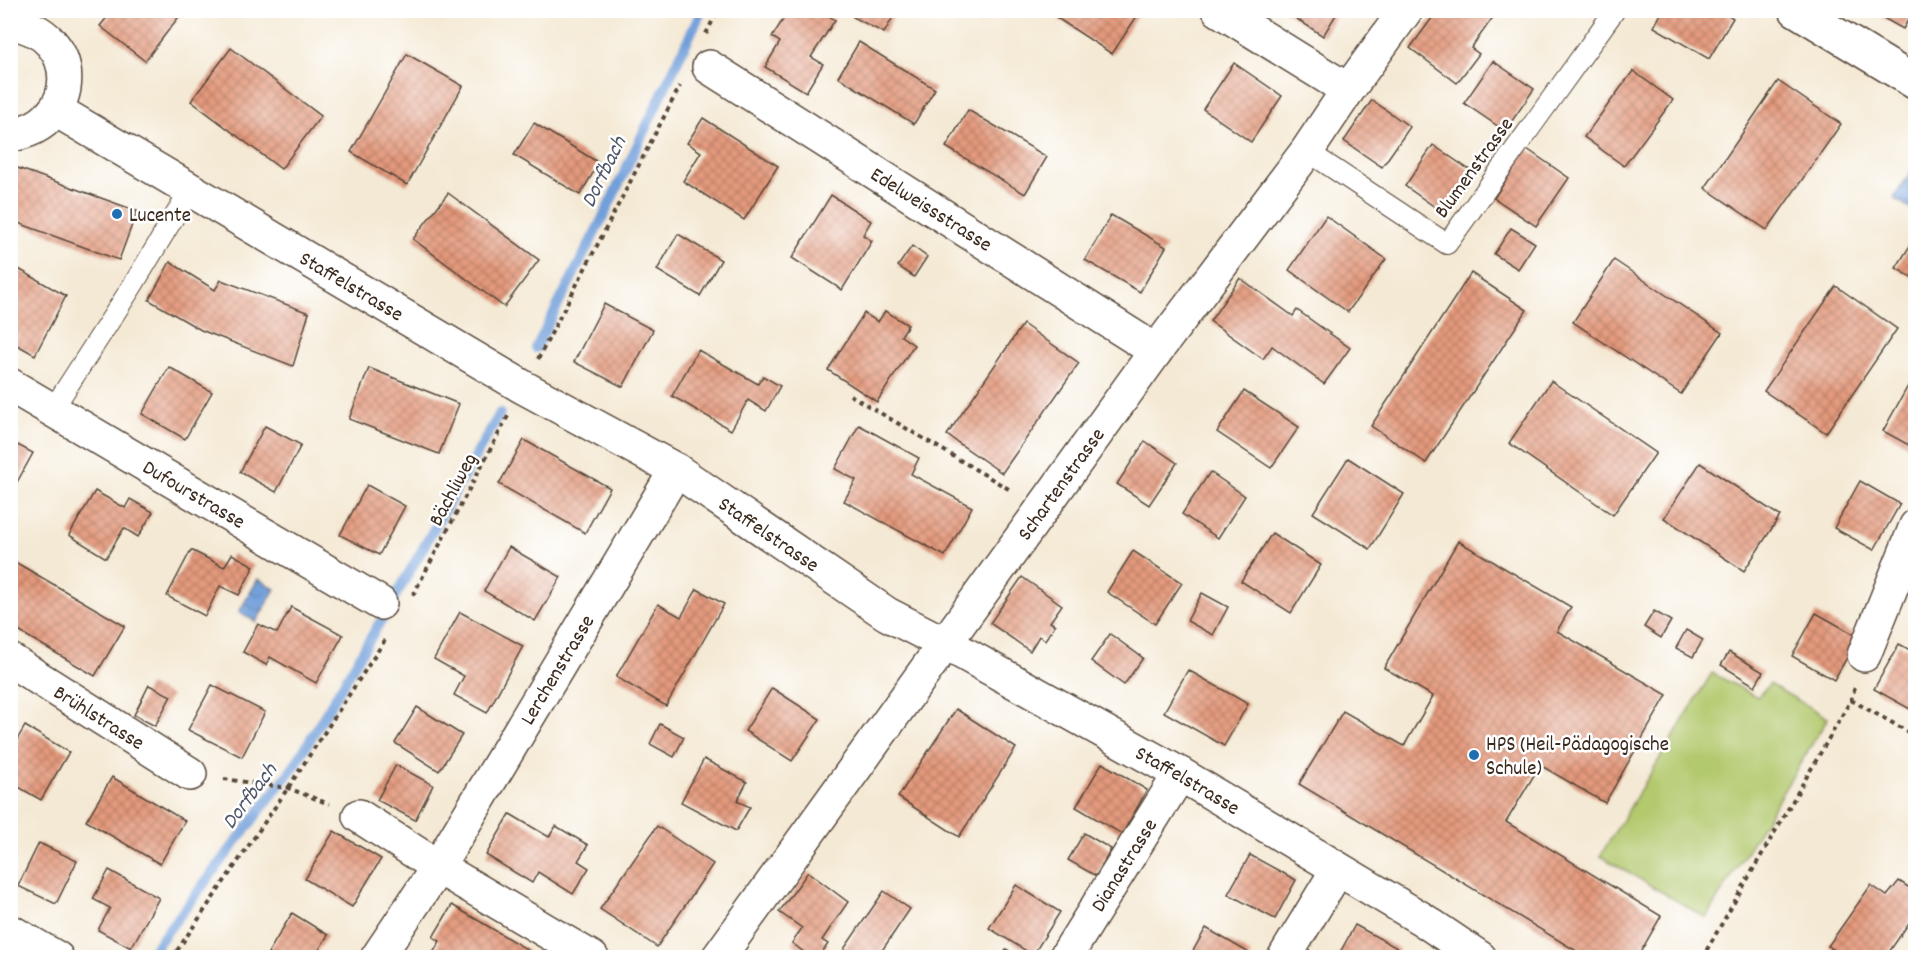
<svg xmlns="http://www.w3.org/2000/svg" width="1926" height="968" font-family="Dekko,sans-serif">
  <defs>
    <pattern id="water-waves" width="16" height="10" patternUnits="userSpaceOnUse" patternTransform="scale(1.5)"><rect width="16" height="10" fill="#719fda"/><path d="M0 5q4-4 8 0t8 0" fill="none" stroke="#5e82b0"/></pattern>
    <pattern id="building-cross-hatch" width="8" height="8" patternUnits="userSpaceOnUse" patternTransform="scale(1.5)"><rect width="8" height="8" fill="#e49a7d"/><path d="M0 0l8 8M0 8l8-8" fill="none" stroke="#ba7e66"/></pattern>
  </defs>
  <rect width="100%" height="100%" fill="#fff"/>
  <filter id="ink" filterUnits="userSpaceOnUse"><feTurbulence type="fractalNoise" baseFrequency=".0167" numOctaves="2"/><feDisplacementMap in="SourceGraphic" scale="12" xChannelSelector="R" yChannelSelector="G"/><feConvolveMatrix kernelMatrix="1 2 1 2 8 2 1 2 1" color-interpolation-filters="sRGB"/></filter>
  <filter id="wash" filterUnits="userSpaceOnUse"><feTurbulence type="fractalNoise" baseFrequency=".008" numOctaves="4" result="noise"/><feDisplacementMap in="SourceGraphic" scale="24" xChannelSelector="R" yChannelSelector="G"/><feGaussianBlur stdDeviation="1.35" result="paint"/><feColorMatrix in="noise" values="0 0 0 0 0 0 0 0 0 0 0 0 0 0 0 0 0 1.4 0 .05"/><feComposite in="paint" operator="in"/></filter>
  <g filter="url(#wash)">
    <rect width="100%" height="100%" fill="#f4e9d4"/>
    <polygon fill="#b3c96e" stroke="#777a46" stroke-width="1.5" points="1712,673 1757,697 1770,684 1828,718 1706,918 1600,856"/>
    <g fill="url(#water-waves)" stroke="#56647c" stroke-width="1.5">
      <polygon points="1915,165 1915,202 1911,209 1894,198"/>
      <polygon points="258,579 275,589 256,622 239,612"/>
    </g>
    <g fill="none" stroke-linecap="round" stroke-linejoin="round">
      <g stroke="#719fda" stroke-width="10">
        <polyline points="536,348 603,217 702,10"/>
        <polyline points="147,958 295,765 402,585 500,413"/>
      </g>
    </g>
    <g id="blocks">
      <g fill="url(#building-cross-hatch)">
        <polygon points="113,10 184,10 145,61 100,26"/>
        <polygon points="789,10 820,10 835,20 811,57 823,64 806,92 765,67 780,42 772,37"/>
        <polygon points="857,10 897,10 884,33 853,17"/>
        <polygon points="1062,10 1141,10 1112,54 1057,18"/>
        <polygon points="1283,10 1339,10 1323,36"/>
        <polygon points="1438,10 1493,10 1496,13 1471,48 1479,54 1457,83 1410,48"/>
        <polygon points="1663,10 1720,10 1733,18 1709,59 1654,27"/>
        <polygon points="1869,10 1914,10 1903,29"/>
        <polygon points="859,42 935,89 914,124 838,77"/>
        <polygon points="231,48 321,116 281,169 191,101"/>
        <polygon points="407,54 463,86 407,185 351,152"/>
        <polygon points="1493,61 1534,89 1505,131 1464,103"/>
        <polygon points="1234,63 1282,96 1251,142 1203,109"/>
        <polygon points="1633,71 1673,100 1624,166 1584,137"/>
        <polygon points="1778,81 1841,124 1767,230 1705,188"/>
        <polygon points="1372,100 1410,127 1382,167 1344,141"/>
        <polygon points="968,110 1047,157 1025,194 946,147"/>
        <polygon points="703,118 778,166 744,220 683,181 701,152 687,143"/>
        <polygon points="534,123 599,163 580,195 514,155"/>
        <polygon points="1433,145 1474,173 1445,214 1405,186"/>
        <polygon points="1527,149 1569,178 1536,226 1494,198"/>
        <polygon points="12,166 137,211 119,260 10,220 10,171"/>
        <polygon points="448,193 539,260 504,307 413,239"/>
        <polygon points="831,195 871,221 863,235 872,241 842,290 792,258"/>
        <polygon points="1111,215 1166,247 1140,292 1085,260"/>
        <polygon points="1326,216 1386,259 1348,312 1289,270"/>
        <polygon points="1511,228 1535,243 1518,269 1494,254"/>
        <polygon points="678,234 721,260 700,296 657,270"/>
        <polygon points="1916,236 1916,280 1896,268"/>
        <polygon points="912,246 927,257 914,277 898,266"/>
        <polygon points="1614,260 1722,333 1681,394 1573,322"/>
        <polygon points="170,262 215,290 221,280 309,313 293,366 201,330 149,300"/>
        <polygon points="10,264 66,296 35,355 10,341"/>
        <polygon points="1471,273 1527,310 1426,463 1371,426"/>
        <polygon points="1240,278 1293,316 1297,310 1350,348 1324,384 1272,346 1263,359 1210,321"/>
        <polygon points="1836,286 1897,329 1826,433 1764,391"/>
        <polygon points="604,304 653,330 623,387 574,362"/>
        <polygon points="885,311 908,325 901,336 914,345 877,402 828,370 864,313 878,322"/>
        <polygon points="1023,324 1079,363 1002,473 947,435"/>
        <polygon points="698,350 758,384 763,376 780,386 766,411 748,400 731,430 672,396"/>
        <polygon points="169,367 212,392 185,439 142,414"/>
        <polygon points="369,368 459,404 439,454 349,419"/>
        <polygon points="1551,381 1656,453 1613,515 1509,443"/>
        <polygon points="1908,386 1916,390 1916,449 1883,431"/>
        <polygon points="1244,391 1299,427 1271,468 1217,432"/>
        <polygon points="859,425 919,458 911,474 972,507 945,556 844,501 856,480 835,469"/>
        <polygon points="265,426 301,445 276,492 240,472"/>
        <polygon points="524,440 610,488 585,533 499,484"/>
        <polygon points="10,441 33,453 10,495"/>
        <polygon points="1145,441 1177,463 1149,505 1117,484"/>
        <polygon points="1348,458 1404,494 1370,549 1313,513"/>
        <polygon points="1700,463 1780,516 1744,571 1664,518"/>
        <polygon points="1210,472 1245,496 1218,538 1182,514"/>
        <polygon points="1860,481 1900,504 1874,550 1834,528"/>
        <polygon points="367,485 405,506 379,555 340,535"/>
        <polygon points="95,491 125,508 130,499 153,512 138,537 124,528 106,558 69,535"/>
        <polygon points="1272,533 1321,565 1291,613 1241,581"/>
        <polygon points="1458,541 1571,607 1557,631 1667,695 1605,803 1540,765 1506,822 1661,916 1637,958 1588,958 1299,784 1343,711 1404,746 1433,696 1384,668"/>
        <polygon points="509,547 561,577 535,621 484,591"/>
        <polygon points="191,550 224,567 232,554 254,566 239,595 220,586 205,616 167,596"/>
        <polygon points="1133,551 1182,583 1155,624 1107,592"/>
        <polygon points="10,559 125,626 95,676 10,626"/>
        <polygon points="1022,577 1062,605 1050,622 1055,625 1045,640 1039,636 1030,651 990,623"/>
        <polygon points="697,589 724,604 666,706 616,677 658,604 681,617"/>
        <polygon points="1202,593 1228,607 1213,635 1187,621"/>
        <polygon points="291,607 343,635 316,683 270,657 266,665 243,652 258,624 277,633"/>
        <polygon points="1654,611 1671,621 1661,638 1644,627"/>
        <polygon points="460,612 523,646 487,713 454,695 464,676 434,659"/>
        <polygon points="1816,613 1859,637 1834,680 1792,656"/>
        <polygon points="1686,630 1703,640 1693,657 1676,648"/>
        <polygon points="1110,634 1143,658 1124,685 1091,661"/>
        <polygon points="1899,644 1916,653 1916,699 1910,709 1874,689"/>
        <polygon points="1729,652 1763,672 1755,686 1721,665"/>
        <polygon points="1188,670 1248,704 1224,746 1164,712"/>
        <polygon points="149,685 171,696 155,726 134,715"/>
        <polygon points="212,685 265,712 242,757 188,730"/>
        <polygon points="772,688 820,719 792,761 745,731"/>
        <polygon points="417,707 462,735 439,771 395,743"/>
        <polygon points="956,709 1016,748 959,837 898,797"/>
        <polygon points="660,724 684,737 674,757 650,744"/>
        <polygon points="25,726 69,752 41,800 10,782 10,752"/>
        <polygon points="704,759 747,782 737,801 750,807 736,831 681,802"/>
        <polygon points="1102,763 1147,790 1122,834 1076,807"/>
        <polygon points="396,765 433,785 415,820 377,800"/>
        <polygon points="112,777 185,821 160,864 86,821"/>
        <polygon points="510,814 549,837 556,826 588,845 578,861 589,868 573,894 538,872 532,883 486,855"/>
        <polygon points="657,826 713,864 657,947 600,909"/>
        <polygon points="334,831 381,859 352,907 305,879"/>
        <polygon points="1084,833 1111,849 1096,876 1068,860"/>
        <polygon points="39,843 77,861 56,904 18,886"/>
        <polygon points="1250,855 1296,880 1275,919 1228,894"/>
        <polygon points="109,870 159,898 131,948 98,930 110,908 93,899"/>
        <polygon points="808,872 848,902 822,940 828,944 818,958 812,958 792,943 802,928 779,912"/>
        <polygon points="1899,881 1916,892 1916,919 1913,917 1885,958 1840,958 1842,955 1828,946 1871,885 1887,896"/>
        <polygon points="1016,885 1060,912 1033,955 989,928"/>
        <polygon points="884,891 910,909 877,958 857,958 844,949"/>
        <polygon points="452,905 528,950 524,958 441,958 433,953 440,941 433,937"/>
        <polygon points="292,913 328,935 314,958 276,958 268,953"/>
        <polygon points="1355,925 1399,949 1395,958 1337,958"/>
        <polygon points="1206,928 1251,954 1249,958 1189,958"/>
        <polygon points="1006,949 1021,958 1001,958"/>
      </g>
    </g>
  </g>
  <g filter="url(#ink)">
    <use href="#blocks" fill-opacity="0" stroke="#574739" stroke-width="1.5"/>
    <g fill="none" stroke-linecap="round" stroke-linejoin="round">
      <g stroke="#574739" stroke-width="22">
        <g id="service">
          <polyline points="1307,151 1447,244 1615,10"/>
          <polyline points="53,409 133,285 191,189"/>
        </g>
      </g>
      <g stroke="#574739" stroke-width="36">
        <g id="minor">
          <polyline points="1219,10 1348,90"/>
          <polyline points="1796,10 1916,83"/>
          <path id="s1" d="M 709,67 L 1156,351"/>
          <path id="s2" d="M 56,110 L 523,387 L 676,470 L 887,614 L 963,653 L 1180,774 L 1422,919 L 1480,958"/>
          <path id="s3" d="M 10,385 L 380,603"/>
          <polyline points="1864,655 1916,526"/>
          <path id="s4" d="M 10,660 L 190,774"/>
          <polyline points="359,816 438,867 592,958"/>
          <polyline points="10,931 57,958"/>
          <path id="s5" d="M 377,958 L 438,867 L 676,470"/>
          <path id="s6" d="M 718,958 L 1156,351 L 1307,151 L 1348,90 L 1406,10"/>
          <path id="s7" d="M 1065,958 L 1180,774"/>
          <polyline points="1284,958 1338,869"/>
        </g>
      </g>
      <g stroke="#574739" stroke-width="36">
        <path id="secondary" d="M 10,23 C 83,32 83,125 10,135"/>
      </g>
      <g stroke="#574739" stroke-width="4" stroke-dasharray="4.5 4.5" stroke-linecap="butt">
        <polyline points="706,34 718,10"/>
        <polyline points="538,359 680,86"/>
        <polyline points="850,395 1012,491"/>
        <polyline points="413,595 508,416"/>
        <polyline points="1851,700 1916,736"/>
        <polyline points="224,779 288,788 329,804"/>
        <polyline points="172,958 288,788 387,637"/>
        <polyline points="1702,958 1851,700 1855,687"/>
      </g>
      <use href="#service" stroke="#fff" stroke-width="20"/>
      <use href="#minor" stroke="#fff" stroke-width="33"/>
      <use href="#secondary" stroke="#fff" stroke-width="33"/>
    </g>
  </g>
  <g fill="#1f6fb2" stroke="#fff" stroke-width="2">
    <circle cx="117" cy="214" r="6"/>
    <circle cx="1474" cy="755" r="6"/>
  </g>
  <g text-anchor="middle" stroke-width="5" stroke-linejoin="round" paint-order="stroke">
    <g font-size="21" fill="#3b2a1e" stroke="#fff">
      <text transform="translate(1473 167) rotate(-54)" y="7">Blumenstrasse</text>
      <text dy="7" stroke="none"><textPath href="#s1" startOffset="264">Edelweissstrasse</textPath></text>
      <text dy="7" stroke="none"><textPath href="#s2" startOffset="344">Staffelstrasse</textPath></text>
      <text dy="7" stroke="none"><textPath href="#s6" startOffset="585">Schartenstrasse</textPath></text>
      <text transform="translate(452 489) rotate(-62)" y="7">Bächliweg</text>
      <text dy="7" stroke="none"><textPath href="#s3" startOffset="214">Dufourstrasse</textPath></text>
      <text dy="7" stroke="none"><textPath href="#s2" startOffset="830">Staffelstrasse</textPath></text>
      <text dy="7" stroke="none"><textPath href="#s5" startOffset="340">Lerchenstrasse</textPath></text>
      <text dy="7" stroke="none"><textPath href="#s4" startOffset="106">Brühlstrasse</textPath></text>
      <text dy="7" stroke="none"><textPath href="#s2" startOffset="1316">Staffelstrasse</textPath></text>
      <text dy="7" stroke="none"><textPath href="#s7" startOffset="110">Dianastrasse</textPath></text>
    </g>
    <g font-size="21" fill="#3b2a1e" stroke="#fff" text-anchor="start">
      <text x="129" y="221">Lucente</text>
      <text x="1486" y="750">HPS (Heil-Pädagogische<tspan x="1486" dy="24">Schule)</tspan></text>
    </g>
    <g font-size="22" font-style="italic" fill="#515969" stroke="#fff">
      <text transform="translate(602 171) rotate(-64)" y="8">Dorfbach</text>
      <text transform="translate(248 795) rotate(-53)" y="8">Dorfbach</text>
    </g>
  </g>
  <rect width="1926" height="968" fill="none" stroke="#fff" stroke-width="36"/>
</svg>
